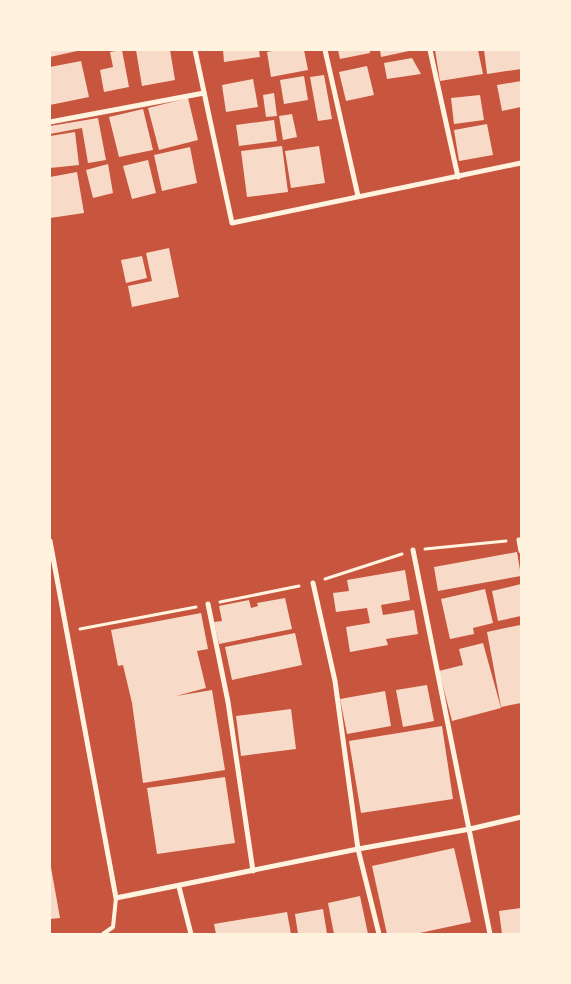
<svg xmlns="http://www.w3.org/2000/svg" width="571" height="984" font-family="'PT Sans Narrow',sans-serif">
  <rect width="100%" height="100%" fill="#c8553d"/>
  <g fill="#f7dbc8">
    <polygon points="50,50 77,50 77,51 50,57"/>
    <polygon points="122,50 129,87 104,92 100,70 113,67 110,52"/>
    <polygon points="136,50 170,50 175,80 142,86"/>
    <polygon points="223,50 259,50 260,57 224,62"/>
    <polygon points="277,50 304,50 308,70 271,77 267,52"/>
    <polygon points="338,50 370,50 370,53 340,59"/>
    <polygon points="380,50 409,50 409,51 381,57"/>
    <polygon points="435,50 478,50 483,74 440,81"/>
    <polygon points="484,50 521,50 521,69 487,74"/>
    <polygon points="412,58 421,74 387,79 384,63"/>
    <polygon points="81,61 89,97 50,105 50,67"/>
    <polygon points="367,66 374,95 346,101 339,72"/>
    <polygon points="324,75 332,119 318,121 310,77"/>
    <polygon points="304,76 308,100 284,104 280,80"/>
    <polygon points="253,79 258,107 226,112 222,85"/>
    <polygon points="521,81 521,107 502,111 497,85"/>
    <polygon points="274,93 277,116 266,117 263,95"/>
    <polygon points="480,95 484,120 454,124 451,98"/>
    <polygon points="188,98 198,140 159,150 148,108"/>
    <polygon points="143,109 153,150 119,157 109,117"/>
    <polygon points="292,114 297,137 283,140 279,116"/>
    <polygon points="98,118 106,160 88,163 82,128 50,134 50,126"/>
    <polygon points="274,120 277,141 239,146 236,125"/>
    <polygon points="487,124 493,155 459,161 454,130"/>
    <polygon points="75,132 79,165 50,168 50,136"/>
    <polygon points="282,146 288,192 247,197 241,151"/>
    <polygon points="319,146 325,183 291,188 285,151"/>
    <polygon points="190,147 197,183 162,191 154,155"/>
    <polygon points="148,160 156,193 132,199 123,166"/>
    <polygon points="108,164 113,193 93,198 86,170"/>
    <polygon points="77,172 84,213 50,218 50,177"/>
    <polygon points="169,248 179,297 132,307 128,286 152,281 146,253"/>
    <polygon points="142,256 147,278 126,283 121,260"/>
    <polygon points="517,552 521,576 438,591 434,567"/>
    <polygon points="405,570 410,600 381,605 383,615 414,610 418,634 386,639 388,645 350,652 346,627 370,623 367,608 336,612 333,593 349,591 347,580"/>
    <polygon points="521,584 521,616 498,621 492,591"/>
    <polygon points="485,589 493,623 473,628 474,634 450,639 441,599"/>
    <polygon points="285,598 292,629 219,644 214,622 222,621 219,606 249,600 251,608 258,606 257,603"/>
    <polygon points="201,613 208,649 197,651 206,688 176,696 212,690 225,770 143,783 132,703 123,665 118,666 111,630"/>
    <polygon points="520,625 521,703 501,707 487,632"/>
    <polygon points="295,633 302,665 232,680 225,647"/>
    <polygon points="483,643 501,708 452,721 439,671 463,665 459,649"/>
    <polygon points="427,685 434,721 403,727 396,690"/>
    <polygon points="385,691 391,726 347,734 340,699"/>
    <polygon points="291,709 296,749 241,756 236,716"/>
    <polygon points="442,726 453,799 361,813 349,741"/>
    <polygon points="225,777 235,843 157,854 147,788"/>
    <polygon points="454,848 471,922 415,934 387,934 372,866"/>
    <polygon points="50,862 60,918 50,919"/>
    <polygon points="360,896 368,934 334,934 328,903"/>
    <polygon points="521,908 521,934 502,934 499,911"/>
    <polygon points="323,909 327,934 298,934 295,914"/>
    <polygon points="287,912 291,934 216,934 214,924"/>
  </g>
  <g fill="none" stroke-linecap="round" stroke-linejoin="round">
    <g stroke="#fff3e0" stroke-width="3">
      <polyline points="425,549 506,541"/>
      <polyline points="325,579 402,554"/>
      <polyline points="220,602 299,586"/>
      <polyline points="80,629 196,607"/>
    </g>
    <polyline stroke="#fff3e0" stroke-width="4" points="103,934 113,927 116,898"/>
    <g stroke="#fff3e0" stroke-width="5">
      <polyline points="195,50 232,223 521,163"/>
      <polyline points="325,50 358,196"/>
      <polyline points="430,50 458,177"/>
      <polyline points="50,122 204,93"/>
      <polyline points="519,540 521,551"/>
      <polyline points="50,541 116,898 358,849 470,829 521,817"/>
      <polyline points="413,550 490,934"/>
      <polyline points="313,583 335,681 358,849 379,934"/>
      <polyline points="208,604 228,702 253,871"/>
      <polyline points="179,887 191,934"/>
    </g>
  </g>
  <rect width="571" height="984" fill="none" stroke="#fff3e0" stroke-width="102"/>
</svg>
